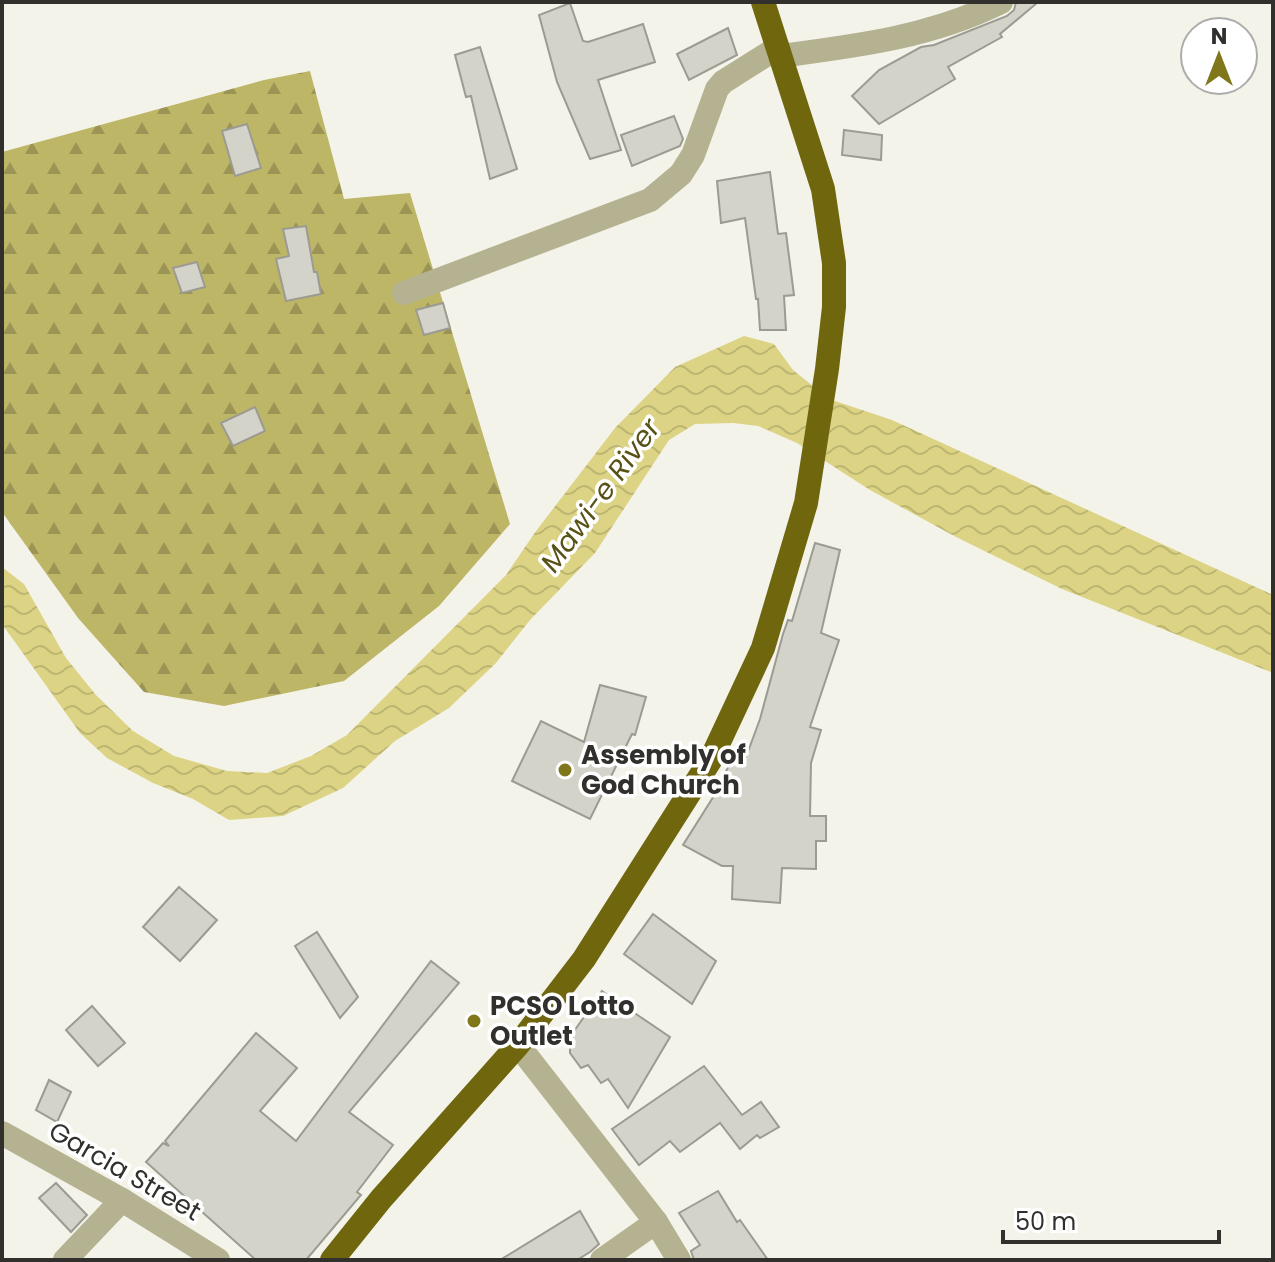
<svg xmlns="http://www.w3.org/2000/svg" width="1275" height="1262" font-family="Poppins,sans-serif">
  <defs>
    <pattern id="forest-firs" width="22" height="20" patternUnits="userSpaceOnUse" patternTransform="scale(2)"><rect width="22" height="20" fill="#beb667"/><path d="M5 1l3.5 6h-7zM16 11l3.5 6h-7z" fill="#9b9455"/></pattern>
    <pattern id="water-waves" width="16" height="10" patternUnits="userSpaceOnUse" patternTransform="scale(2)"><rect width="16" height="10" fill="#dcd484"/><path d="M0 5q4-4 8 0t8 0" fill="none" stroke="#bdb672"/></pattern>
  </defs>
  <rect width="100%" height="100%" fill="#f4f3ea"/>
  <polygon fill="url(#forest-firs)" points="310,71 344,199 410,193 510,524 439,606 344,681 224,706 144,692 78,618 2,512 2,152 264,80"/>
  <polygon fill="url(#water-waves)" points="744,336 774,344 793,370 829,399 892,420 1273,595 1273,673 1062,589 956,537 870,490 797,443 758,426 733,423 695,424 669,440 595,553 530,620 496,663 449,708 395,741 343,788 283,816 229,820 193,799 153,783 107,758 80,733 2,624 2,567 24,584 66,658 96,695 133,731 174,756 227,771 267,773 311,756 347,735 506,575 536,531 615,428 675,367"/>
  <g fill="#d3d3ca" stroke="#9b9b92" stroke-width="2">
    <polygon points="1016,2 1037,3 1000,34 1002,37 948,67 955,79 879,124 852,96 879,70 921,47 934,45 1007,16 1014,10"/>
    <polygon points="570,3 583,41 588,42 643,24 655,62 598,80 621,150 590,159 557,82 539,15"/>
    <polygon points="728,28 737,55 689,80 677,54"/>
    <polygon points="480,47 517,169 490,179 471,96 466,97 455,55"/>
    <polygon points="674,116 683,139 680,146 632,166 621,135"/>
    <polygon points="247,124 261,168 235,176 222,131"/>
    <polygon points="844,130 882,135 881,160 842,155"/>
    <polygon points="770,172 778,234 786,233 794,295 784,296 786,330 760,330 758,299 756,299 745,218 721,223 717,181"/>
    <polygon points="306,226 314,272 317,272 321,294 286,301 276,259 289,256 283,229"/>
    <polygon points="197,262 205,287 182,293 173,268"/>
    <polygon points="443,303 450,328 424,335 416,310"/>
    <polygon points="255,407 265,431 233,446 221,423"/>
    <polygon points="815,543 840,550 821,633 839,640 810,727 821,730 811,763 810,816 826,816 826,841 816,841 816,869 782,868 780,903 732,899 733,866 722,866 683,845 717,791 735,752 746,757 760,719 783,634 788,620 792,621"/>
    <polygon points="600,685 646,697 635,735 632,734 590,819 512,781 541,721 584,742"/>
    <polygon points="179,887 217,920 180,961 143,927"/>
    <polygon points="653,914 716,961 692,1004 624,954"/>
    <polygon points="317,932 358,997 340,1018 295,946"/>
    <polygon points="431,961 459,983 349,1112 393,1145 357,1192 361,1195 306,1260 256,1260 146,1162 163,1143 169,1146 165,1141 256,1033 297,1068 260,1111 296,1141"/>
    <polygon points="602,991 670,1037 628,1108 608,1079 601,1083 588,1065 581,1068 570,1053 570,1037"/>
    <polygon points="92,1006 125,1043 98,1066 66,1030"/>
    <polygon points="704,1066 742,1115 761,1102 779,1127 760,1138 757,1135 740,1149 720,1123 680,1152 670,1141 639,1165 612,1129"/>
    <polygon points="49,1080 71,1092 57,1122 36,1110"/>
    <polygon points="56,1183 87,1215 71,1232 39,1198"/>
    <polygon points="718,1191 737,1222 740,1220 768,1260 694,1260 691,1251 700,1245 679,1213"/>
    <polygon points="580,1211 599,1244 590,1252 577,1260 500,1260"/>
  </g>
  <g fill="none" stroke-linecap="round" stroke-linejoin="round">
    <g stroke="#b4b290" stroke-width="24">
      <path d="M 780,56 C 856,46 931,37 1001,2"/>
      <polyline points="404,293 650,200 681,174 693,155 717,89 723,82 777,48"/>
      <polyline points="518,1045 656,1222 679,1260"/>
      <polyline points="2,1133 122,1200 218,1260"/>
      <polyline points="65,1260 122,1200"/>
      <polyline points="602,1260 656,1222"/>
    </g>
    <polyline stroke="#6f660d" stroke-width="24" points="332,1260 381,1199 518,1045 584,959 711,759 763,648 806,503 827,369 834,307 834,263 823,189 763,2"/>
  </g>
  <g fill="#80761a" stroke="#fff" stroke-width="3">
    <circle cx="565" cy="770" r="8"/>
    <circle cx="474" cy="1021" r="8"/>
  </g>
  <g text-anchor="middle" stroke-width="7" stroke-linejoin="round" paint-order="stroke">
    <g font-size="26" font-weight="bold" fill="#31302d" stroke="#fff" text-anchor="start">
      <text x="581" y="764">Assembly of<tspan x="581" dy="30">God Church</tspan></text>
      <text x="490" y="1015">PCSO Lotto<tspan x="490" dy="30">Outlet</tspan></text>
    </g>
    <g font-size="26" fill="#31302d" stroke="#fff">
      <text transform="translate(125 1171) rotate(30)" y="9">Garcia Street</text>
    </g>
    <g font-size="28" font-style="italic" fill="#585216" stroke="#fff">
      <text transform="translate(600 495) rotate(-54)" y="10">Mawi-e River</text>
    </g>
  </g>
  <rect width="1275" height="1262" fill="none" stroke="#31302d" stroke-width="8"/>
  <g transform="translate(1219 56)"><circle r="38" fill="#ffffff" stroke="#adacab" stroke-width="2"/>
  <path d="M0-6L14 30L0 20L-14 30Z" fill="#80761a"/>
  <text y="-12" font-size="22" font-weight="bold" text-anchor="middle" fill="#31302d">N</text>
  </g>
  <path d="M1003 1230v12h216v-12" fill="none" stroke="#31302d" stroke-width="4"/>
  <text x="1015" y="1230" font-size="24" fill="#31302d" stroke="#ffffff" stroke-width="6" paint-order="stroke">50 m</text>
</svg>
